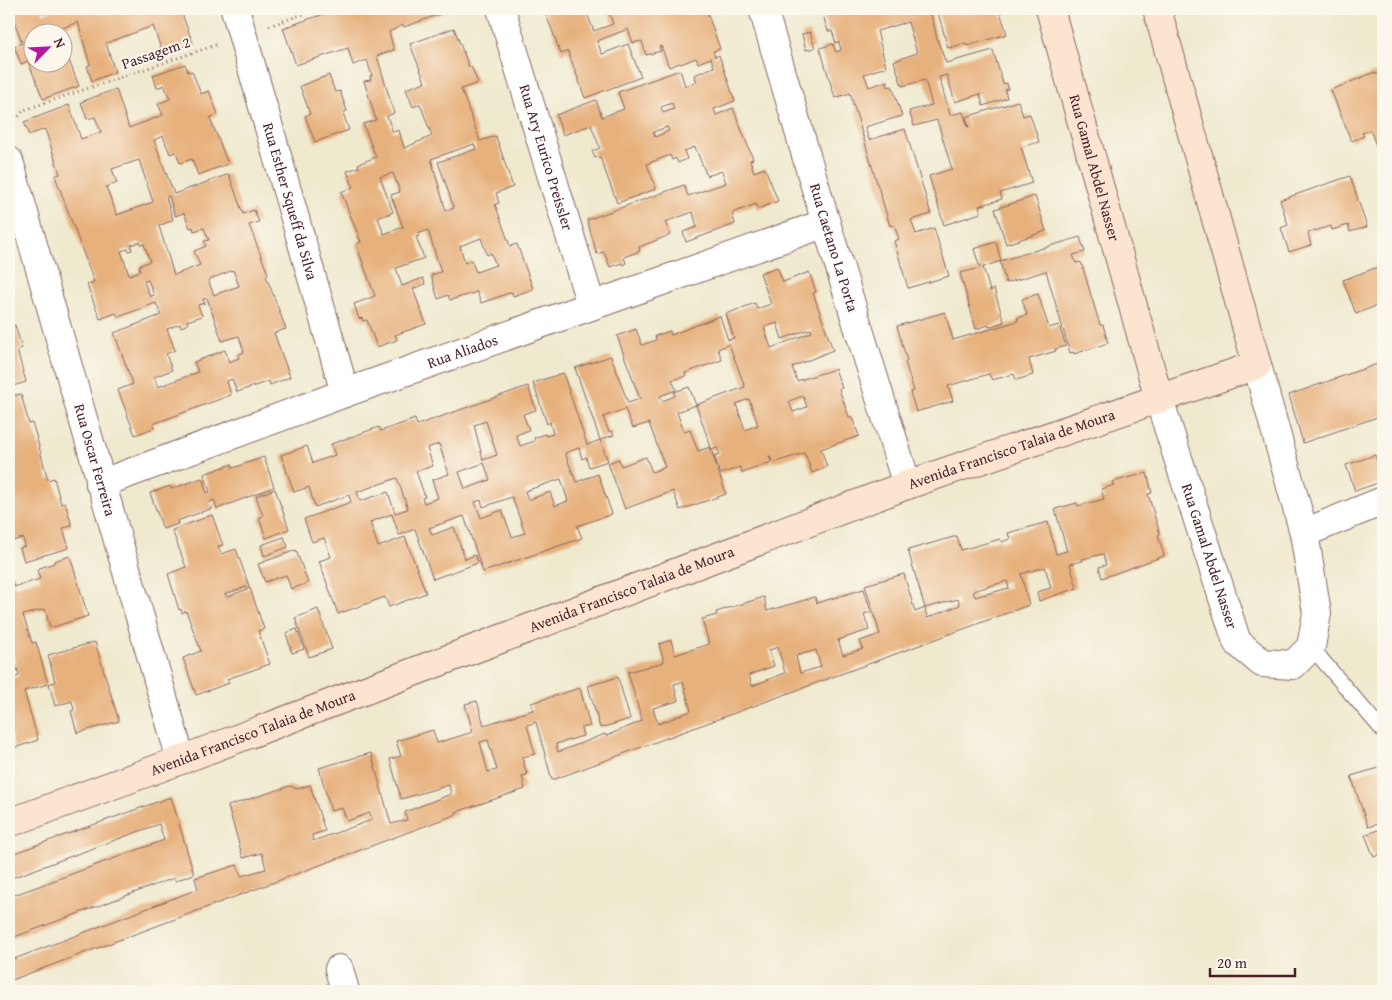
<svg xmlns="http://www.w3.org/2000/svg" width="1392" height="1000" font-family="'Gentium Book Plus',serif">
  <rect width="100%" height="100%" fill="#fbf7ec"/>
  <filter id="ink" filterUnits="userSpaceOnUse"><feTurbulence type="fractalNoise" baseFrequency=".02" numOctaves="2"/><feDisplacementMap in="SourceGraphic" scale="10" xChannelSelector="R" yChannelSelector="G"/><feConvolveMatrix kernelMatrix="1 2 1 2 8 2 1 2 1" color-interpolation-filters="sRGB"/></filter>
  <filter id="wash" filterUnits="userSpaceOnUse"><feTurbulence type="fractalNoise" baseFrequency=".0096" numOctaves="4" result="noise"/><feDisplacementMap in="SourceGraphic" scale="20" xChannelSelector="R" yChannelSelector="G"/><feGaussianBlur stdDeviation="1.12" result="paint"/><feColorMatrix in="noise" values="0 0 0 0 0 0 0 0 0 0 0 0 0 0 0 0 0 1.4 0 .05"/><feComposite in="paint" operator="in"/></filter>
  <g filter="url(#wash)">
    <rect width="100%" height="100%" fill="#efe9ce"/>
    <g id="blocks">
      <g fill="#e7b17d" fill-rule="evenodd">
        <polygon points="10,9 42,9 43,14 56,9 96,9 98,15 116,9 180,9 193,43 163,54 153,26 106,43 115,72 92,81 87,66 90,65 78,22 57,30 58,32 32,32 32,62 62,62 63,45 79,86 43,99 28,61 21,64 14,46 22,43"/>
        <path d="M 338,9 L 454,9 L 404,27 L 403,25 L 389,32 L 394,50 L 377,56 L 394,113 L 387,116 L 393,132 L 399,130 L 404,148 L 432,136 L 420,104 L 413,107 L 406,89 L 425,82 L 410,44 L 454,28 L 469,67 L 471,66 L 478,83 L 461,89 L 480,141 L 496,136 L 513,187 L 496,193 L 499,203 L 495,204 L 510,246 L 517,244 L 533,289 L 513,296 L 512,292 L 481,303 L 477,292 L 450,300 L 448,295 L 438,299 L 431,275 L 441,272 L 428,230 L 418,234 L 419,236 L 416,237 L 424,258 L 396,268 L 402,286 L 423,278 L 425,284 L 413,289 L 426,324 L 395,335 L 397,340 L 377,347 L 367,320 L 363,321 L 362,318 L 359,319 L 354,304 L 375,296 L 356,244 L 361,242 L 341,192 L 353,187 L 347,171 L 359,167 L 358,164 L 376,157 L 363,124 L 376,120 L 364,81 L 371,80 L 370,76 L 372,76 L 367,60 L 353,65 L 348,48 L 296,65 L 283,28 ZM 474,144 L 476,149 L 438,162 L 454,208 L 446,211 L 431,159 ZM 393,173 L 400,192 L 391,195 L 403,227 L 384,234 L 378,218 L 393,212 L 380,177 ZM 481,238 L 487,255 L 491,253 L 496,265 L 476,272 L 471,260 L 465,263 L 460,246 Z"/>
        <path d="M 544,9 L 585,9 L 594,31 L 613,24 L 608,9 L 706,9 L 720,49 L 713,51 L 715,57 L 719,55 L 735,101 L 714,109 L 716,115 L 733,108 L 753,159 L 750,160 L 754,172 L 765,168 L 778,201 L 758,209 L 756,204 L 732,213 L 735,224 L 686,242 L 683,232 L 697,227 L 693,212 L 665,222 L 670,235 L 639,247 L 640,251 L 624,257 L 626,263 L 623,265 L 622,263 L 610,267 L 604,252 L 597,254 L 587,220 L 684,185 L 688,196 L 726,183 L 722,171 L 707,176 L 695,147 L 684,151 L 687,159 L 678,163 L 676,158 L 672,160 L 670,155 L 647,164 L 656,189 L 617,203 L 600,157 L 595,158 L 592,151 L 600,148 L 591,125 L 563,135 L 556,115 L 596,100 L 602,117 L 624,109 L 618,92 L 680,70 L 685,86 L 697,82 L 694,75 L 714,67 L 711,58 L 698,63 L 696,58 L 681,64 L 680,63 L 669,67 L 661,46 L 659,47 L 661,51 L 646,55 L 642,41 L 633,43 L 628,29 L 597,41 L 602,54 L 628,44 L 641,77 L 585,98 L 568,51 L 561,54 ZM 672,103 L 674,109 L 663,113 L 661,107 ZM 667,127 L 669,131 L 655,137 L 653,132 Z"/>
        <polygon points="821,9 870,9 872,13 879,11 878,9 930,9 937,39 946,63 993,50 1003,84 1007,83 1008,89 1005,90 1007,98 983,106 980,94 955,102 947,75 939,77 950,115 963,112 968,127 969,127 966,117 1018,101 1023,116 1030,114 1039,142 1021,147 1032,183 1000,193 1002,199 979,206 981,213 944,225 929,176 952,169 937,120 914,126 909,111 932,105 925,80 902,86 894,61 917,53 908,22 877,31 886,67 864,74 869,87 887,81 888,87 892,86 902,116 865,127 869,140 905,129 931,214 911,220 916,234 934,228 949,276 908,288 894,241 899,239 894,225 890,226 850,93 835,98 820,48 833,44 836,52 841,50 839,42 836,43 832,31 828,31"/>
        <polygon points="950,9 999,9 1007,34 967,46 966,43 948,48 938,13"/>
        <polygon points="810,32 815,48 806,50 802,34"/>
        <path d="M 185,64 L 188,72 L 192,71 L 201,94 L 209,91 L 218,114 L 210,118 L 228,164 L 198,175 L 192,159 L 180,163 L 176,152 L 170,154 L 163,136 L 154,140 L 174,194 L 229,174 L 243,214 L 254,210 L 259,222 L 249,225 L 268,274 L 266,276 L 286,329 L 274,333 L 290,377 L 270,385 L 269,381 L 237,392 L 232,379 L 227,381 L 231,395 L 153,424 L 154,428 L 135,435 L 118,390 L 133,384 L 114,333 L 161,315 L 156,303 L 118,317 L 116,313 L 100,319 L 87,285 L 94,282 L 55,176 L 60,174 L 45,129 L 29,135 L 24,122 L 69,105 L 81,139 L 101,132 L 95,117 L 87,119 L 81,102 L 116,89 L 129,128 L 163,115 L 158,104 L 170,99 L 164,85 L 157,88 L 153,75 ZM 139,160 L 153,202 L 117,215 L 106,187 L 117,183 L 112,169 ZM 169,196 L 175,216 L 184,213 L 190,228 L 193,227 L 194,231 L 204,228 L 209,240 L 204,241 L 206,246 L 194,251 L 200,265 L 174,275 L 159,226 L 173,220 L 166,197 ZM 140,242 L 141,245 L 144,244 L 150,261 L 139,266 L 140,271 L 129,275 L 121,251 L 128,249 L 129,251 L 132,250 L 131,245 ZM 233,270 L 239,286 L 214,295 L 208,280 ZM 148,280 L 154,295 L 150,297 L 144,281 ZM 207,298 L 222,341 L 239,336 L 244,352 L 238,355 L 239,358 L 229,362 L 225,350 L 194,362 L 198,372 L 158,387 L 154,377 L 172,370 L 166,354 L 175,350 L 167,329 L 180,324 L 181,327 L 188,324 L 187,321 L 202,316 L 198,305 L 205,303 L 203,299 Z"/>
        <polygon points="1383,71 1383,162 1370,130 1362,133 1364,136 1352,141 1350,138 1331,90 1375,72 1376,74"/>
        <polygon points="329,75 335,92 340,91 347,111 343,113 349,130 315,142 305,116 310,114 300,86"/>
        <polygon points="1350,176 1367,227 1350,232 1348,225 1332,230 1331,226 1308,233 1311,245 1289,252 1281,228 1288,225 1280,200"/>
        <polygon points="1035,196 1046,231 1006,244 995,209"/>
        <polygon points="1080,237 1085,252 1073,255 1076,263 1081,262 1100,325 1103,325 1108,343 1074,354 1074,352 1070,353 1046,271 1006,283 1000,261"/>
        <polygon points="996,242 1001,261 983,267 990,291 994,289 1004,322 989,327 988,325 976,329 960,273 980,268 974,249"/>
        <polygon points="1383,265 1383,303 1356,314 1343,280"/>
        <path d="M 777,267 L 783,282 L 809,272 L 816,292 L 813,293 L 833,350 L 792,367 L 797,381 L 835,369 L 842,388 L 839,389 L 849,417 L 852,417 L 859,436 L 821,449 L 827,467 L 812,473 L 806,456 L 805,456 L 804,453 L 773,463 L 770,456 L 769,456 L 771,462 L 742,473 L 740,467 L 721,474 L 714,456 L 720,454 L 717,448 L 712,450 L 696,405 L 745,387 L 729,344 L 718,349 L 722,360 L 685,373 L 686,376 L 672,380 L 676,390 L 660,396 L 662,401 L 675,396 L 674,392 L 689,387 L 696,405 L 677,412 L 684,432 L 690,430 L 698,451 L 710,447 L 726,494 L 680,510 L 673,491 L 625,509 L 608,463 L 619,459 L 621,466 L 646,457 L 652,472 L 665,467 L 649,423 L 633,428 L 625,409 L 603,417 L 609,432 L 612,431 L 614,435 L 600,440 L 575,368 L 611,356 L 628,403 L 640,399 L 617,336 L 636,329 L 642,345 L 656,340 L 655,336 L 670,331 L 671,335 L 720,316 L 728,340 L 734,338 L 726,314 L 755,303 L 757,309 L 771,304 L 760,273 ZM 777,323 L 782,339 L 807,330 L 811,329 L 812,332 L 771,348 L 764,327 ZM 803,396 L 807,407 L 793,412 L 789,401 ZM 749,399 L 758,425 L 745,430 L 736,404 Z"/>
        <polygon points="1038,294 1049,328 1059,325 1066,346 1055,349 1056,351 1029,359 1033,375 1016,380 1014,374 992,380 989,374 948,386 953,401 916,412 910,392 914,391 905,362 907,361 897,326 945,312 953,340 1018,321 1017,318 1027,315 1022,299"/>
        <polygon points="9,317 12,326 15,325 22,348 17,350 26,382 9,387"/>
        <polygon points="1383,362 1383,415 1303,443 1289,395"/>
        <path d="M 563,373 L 587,445 L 600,440 L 608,461 L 589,467 L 586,457 L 582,459 L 579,448 L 565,453 L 576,482 L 598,474 L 612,514 L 577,526 L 582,538 L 483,572 L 464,516 L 429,528 L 432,535 L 454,527 L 465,559 L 475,555 L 478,563 L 433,579 L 415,529 L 399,535 L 392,514 L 370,522 L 378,547 L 405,537 L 426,593 L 389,607 L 385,597 L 338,614 L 319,561 L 331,557 L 324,538 L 312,542 L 304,519 L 351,502 L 349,495 L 315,507 L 309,487 L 294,492 L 281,455 L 307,446 L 313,463 L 335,455 L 331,444 L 379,427 L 381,431 L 415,419 L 417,425 L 528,386 L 536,410 L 523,414 L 529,430 L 516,435 L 520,446 L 535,441 L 534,438 L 545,434 L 546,436 L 553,434 L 550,422 L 547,424 L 533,383 ZM 486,421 L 497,455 L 483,460 L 474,425 ZM 439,444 L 449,474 L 432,480 L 438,498 L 424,503 L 422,498 L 425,497 L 416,471 L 433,466 L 427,448 ZM 484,463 L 490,480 L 465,489 L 459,472 ZM 397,478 L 408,509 L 395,513 L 388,492 L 360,501 L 357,492 ZM 561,479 L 568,501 L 555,506 L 550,492 L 528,500 L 525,491 ZM 512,497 L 525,533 L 512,537 L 502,510 L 481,518 L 475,502 L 481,500 L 483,507 Z"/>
        <polygon points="21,394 29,424 32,423 35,432 48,480 54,478 61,504 65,502 72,526 63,528 69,548 24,561 20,548 25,546 23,538 9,542 9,520 15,518 14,516 9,517 9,502 14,500 9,482 9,397"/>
        <polygon points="1375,455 1383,481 1355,491 1346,465"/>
        <polygon points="264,457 274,487 217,509 214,500 210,502 213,508 177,521 178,524 163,529 150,493 170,486 171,489 202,478 207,493 210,492 204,474 232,464 233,468"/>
        <path d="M 1147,473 L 1152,493 L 1148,494 L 1160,534 L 1158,535 L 1164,556 L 1102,578 L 1099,567 L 1106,565 L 1103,554 L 1082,559 L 1083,561 L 1070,564 L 1077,588 L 1039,601 L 1037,592 L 1051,588 L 1045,567 L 1021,574 L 1029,605 L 552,780 L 536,722 L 527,725 L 535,754 L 522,757 L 527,775 L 522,776 L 525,789 L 456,812 L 457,814 L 9,981 L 9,961 L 198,889 L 195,878 L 237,865 L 241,876 L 266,869 L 262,853 L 243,858 L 228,806 L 290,786 L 297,789 L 310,785 L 325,831 L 312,835 L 313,841 L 372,820 L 370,813 L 347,821 L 342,808 L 331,811 L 319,768 L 371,753 L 391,824 L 407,820 L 405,812 L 451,794 L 449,785 L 401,799 L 390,759 L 401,756 L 396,741 L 433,730 L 437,743 L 473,732 L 465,704 L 477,701 L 484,725 L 533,710 L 531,703 L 580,688 L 590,726 L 581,728 L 583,736 L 556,744 L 558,752 L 605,734 L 606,736 L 642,721 L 628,672 L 664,662 L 659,644 L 671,640 L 675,655 L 709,644 L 702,619 L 717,615 L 716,612 L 764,597 L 767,611 L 815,597 L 817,603 L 864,589 L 871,612 L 864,614 L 869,630 L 838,640 L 843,655 L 863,649 L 860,641 L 880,634 L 865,585 L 904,574 L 915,612 L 925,608 L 908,550 L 957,536 L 961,550 L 1000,539 L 1001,542 L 1010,539 L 1008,533 L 1048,522 L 1056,554 L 1067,551 L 1055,509 L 1077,503 L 1078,506 L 1104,499 L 1101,489 L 1114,485 L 1112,482 ZM 1007,581 L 1009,588 L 975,597 L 973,591 ZM 958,599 L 960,605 L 927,618 L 925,608 ZM 778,647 L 785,673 L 752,686 L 749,675 L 774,666 L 769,650 ZM 816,650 L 821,667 L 800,673 L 796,656 ZM 683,682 L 691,711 L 658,724 L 653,708 L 678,701 L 674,684 ZM 488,740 L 497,770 L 488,772 L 480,742 Z"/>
        <polygon points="275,489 289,529 266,538 259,518 263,516 256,496"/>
        <polygon points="212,515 223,545 218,546 221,554 236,549 249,586 225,594 227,597 250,588 264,629 258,631 270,664 227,679 229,683 196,695 183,658 201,651 186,611 182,613 181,609 179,610 168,574 186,567 172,530"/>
        <polygon points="284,537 288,547 264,556 261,545"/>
        <polygon points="296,550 308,583 291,589 286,575 265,582 258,564"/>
        <polygon points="70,556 88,616 50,628 45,609 23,615 32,643 36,642 48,684 24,691 38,740 14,748 9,723 9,680 19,676 11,647 9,648 9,570 14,587 40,579 37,569 54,563 54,561"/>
        <polygon points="318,609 332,649 309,657 295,618"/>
        <polygon points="297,629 304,649 292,653 286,633"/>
        <polygon points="95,642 119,721 77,733 71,711 74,710 72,701 55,706 49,684 55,682 48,655"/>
        <polygon points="618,677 630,719 600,728 588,686"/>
        <polygon points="1379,768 1383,781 1383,822 1368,827 1351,776"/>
        <polygon points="171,797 194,874 175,881 174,878 9,939 9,897 164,840 159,824 9,879 9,855"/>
        <polygon points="1383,828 1383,853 1374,857 1365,835"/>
      </g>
    </g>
  </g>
  <g filter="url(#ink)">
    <use href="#blocks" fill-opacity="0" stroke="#846664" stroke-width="1"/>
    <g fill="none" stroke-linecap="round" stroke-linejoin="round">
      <g stroke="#846664" stroke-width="16">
        <polyline id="lane" points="1311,647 1383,731"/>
      </g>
      <g stroke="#846664" stroke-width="30">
        <g id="street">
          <path id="s1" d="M 235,9 L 345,393"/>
          <path id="s2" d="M 501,9 L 591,305"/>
          <path id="s3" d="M 763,9 L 826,223 L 907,485"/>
          <path id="s4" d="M 9,161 L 181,760"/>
          <path id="s5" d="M 1159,399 L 1237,642 L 1262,663 L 1293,665 L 1311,647 L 1317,613 L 1304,533 L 1257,365"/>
          <path id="s6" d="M 100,484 L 345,393 L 826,223"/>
          <polyline points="1304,533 1383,501"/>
          <polyline points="339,969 345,991"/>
        </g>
      </g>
      <g stroke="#846664" stroke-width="30">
        <g id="secondary">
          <path id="s7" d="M 1050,9 L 1159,399"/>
          <path id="s8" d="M 9,823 L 181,760 L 907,485 L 1257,365 L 1157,9"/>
        </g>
      </g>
      <g stroke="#846664" stroke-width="3" stroke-dasharray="1 4" stroke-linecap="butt">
        <polyline points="269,26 318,9"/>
        <polyline points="9,128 24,110 216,45"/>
      </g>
      <use href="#lane" stroke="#fff" stroke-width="14"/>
      <use href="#street" stroke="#fff" stroke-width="28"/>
      <use href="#secondary" stroke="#fce5d0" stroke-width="28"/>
    </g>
  </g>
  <g text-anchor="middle" stroke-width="4" stroke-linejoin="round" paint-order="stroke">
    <g font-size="15" fill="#4a1f2b" stroke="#fbf7ec">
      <text transform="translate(156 53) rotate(-19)" y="5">Passagem 2</text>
      <text dy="5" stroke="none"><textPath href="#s2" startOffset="155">Rua Ary Eurico Preissler</textPath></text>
      <text dy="5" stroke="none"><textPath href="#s7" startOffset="165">Rua Gamal Abdel Nasser</textPath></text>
      <text dy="5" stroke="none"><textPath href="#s1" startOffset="200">Rua Esther Squeff da Silva</textPath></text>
      <text dy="5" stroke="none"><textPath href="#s3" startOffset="249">Rua Caetano La Porta</textPath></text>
      <text dy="5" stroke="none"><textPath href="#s6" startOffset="386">Rua Aliados</textPath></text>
      <text dy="5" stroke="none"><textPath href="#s8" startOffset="1070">Avenida Francisco Talaia de Moura</textPath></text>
      <text dy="5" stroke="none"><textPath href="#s4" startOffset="311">Rua Oscar Ferreira</textPath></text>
      <text dy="5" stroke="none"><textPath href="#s5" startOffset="165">Rua Gamal Abdel Nasser</textPath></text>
      <text dy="5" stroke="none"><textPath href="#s8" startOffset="665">Avenida Francisco Talaia de Moura</textPath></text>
      <text dy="5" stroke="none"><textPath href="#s8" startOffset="260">Avenida Francisco Talaia de Moura</textPath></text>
    </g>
  </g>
  <rect width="1392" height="1000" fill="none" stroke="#fbf7ec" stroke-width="30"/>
  <g transform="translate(48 48) rotate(66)"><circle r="24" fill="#fbf7ec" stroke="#b4a19f"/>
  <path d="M0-4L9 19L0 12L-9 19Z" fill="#b5179e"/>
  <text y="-8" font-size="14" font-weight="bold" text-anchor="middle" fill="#4a1f2b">N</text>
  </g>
  <path d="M1210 968v8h85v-8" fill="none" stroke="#4a1f2b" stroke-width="2.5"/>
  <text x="1217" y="968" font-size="15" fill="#4a1f2b" stroke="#fbf7ec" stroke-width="4" paint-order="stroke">20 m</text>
</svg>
